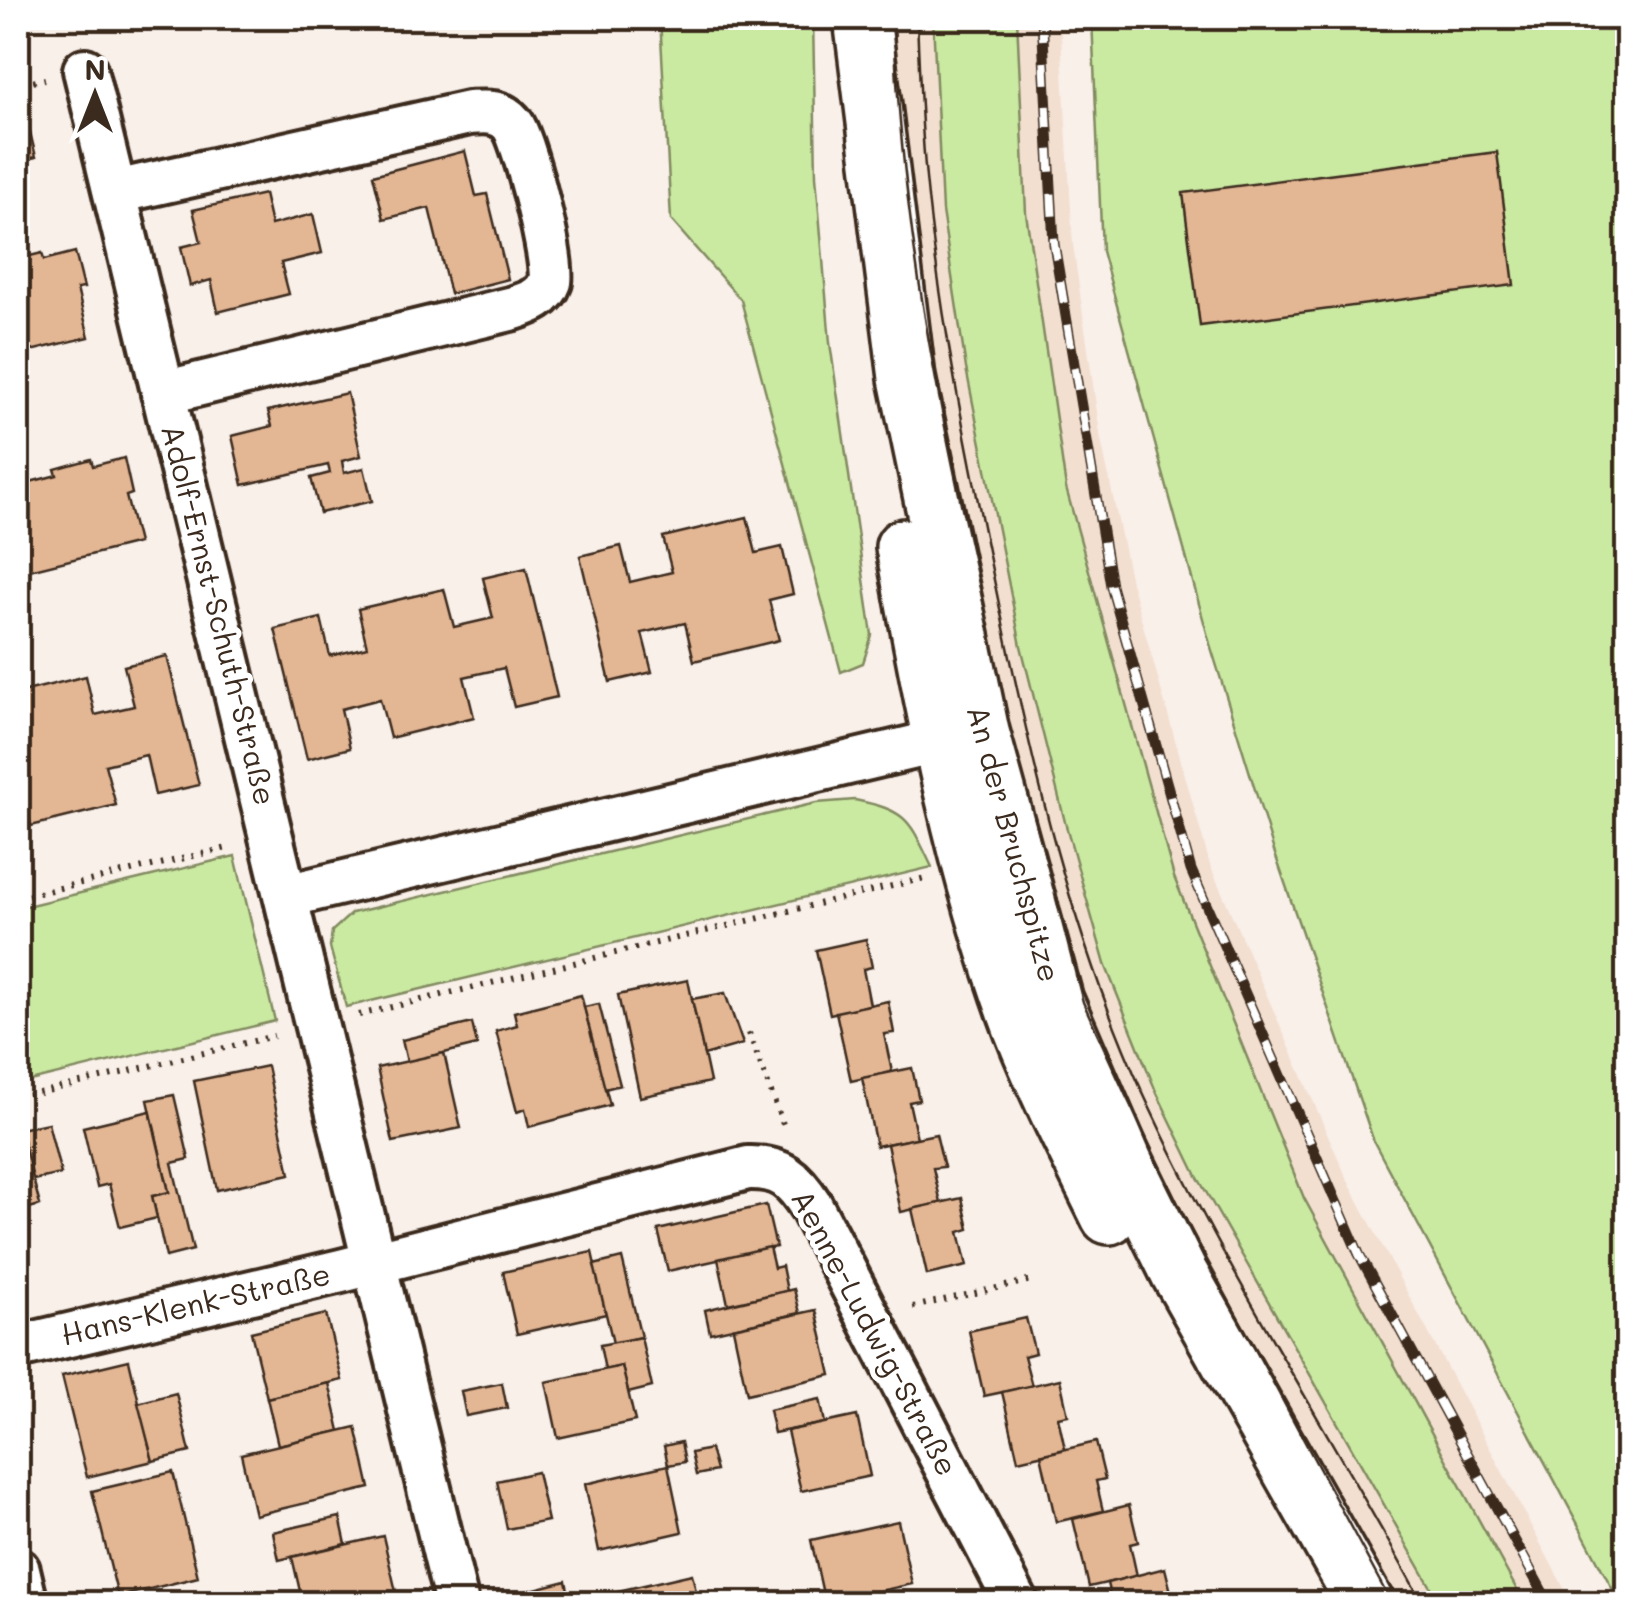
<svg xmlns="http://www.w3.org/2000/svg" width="1645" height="1621" font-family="Mali,sans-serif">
  <rect width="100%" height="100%" fill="#f9f0ea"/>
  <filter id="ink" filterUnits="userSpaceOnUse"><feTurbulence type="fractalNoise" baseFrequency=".01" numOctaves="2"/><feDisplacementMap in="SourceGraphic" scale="20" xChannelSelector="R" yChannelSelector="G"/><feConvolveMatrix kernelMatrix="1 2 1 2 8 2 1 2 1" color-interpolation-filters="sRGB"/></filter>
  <g filter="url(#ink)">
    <g fill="#f2dfd0">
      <polygon points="886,18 933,18 942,211 1003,556 1065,822 1105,964 1155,1089 1197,1176 1440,1603 1382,1603 1079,1026 920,380"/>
      <polygon points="1017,18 1060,18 1073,245 1101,440 1131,582 1210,865 1349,1183 1572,1603 1524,1603 1304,1198 1174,877 1066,488 1026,213"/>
    </g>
    <g fill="#caeaa2" stroke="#828a60" stroke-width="2.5">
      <polygon points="660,18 813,18 816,176 830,343 872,635 863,663 841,672 741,300 671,220"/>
      <polygon points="933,18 1017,18 1026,213 1066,488 1174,877 1304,1198 1524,1603 1440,1603 1197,1176 1155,1089 1105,964 1065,822 1021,646 966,368 942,211"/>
      <polygon points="1092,18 1627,18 1627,1603 1620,1603 1374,1142 1274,851 1210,644 1102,251"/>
      <path d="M 855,800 C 909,811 909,820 932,867 L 346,1007 L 330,947 L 332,931 L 352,913 L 816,803 Z"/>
      <polygon points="235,856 275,1021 18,1084 18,908"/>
    </g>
    <g fill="#e3b694" stroke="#3b2a1e" stroke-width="2.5">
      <polygon points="18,82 36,157 18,161"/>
      <polygon points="465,151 476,196 487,194 508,279 450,294 429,208 384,219 373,175"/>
      <polygon points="1497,152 1514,285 1200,326 1183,193"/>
      <polygon points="264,194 271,225 313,214 322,253 281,263 289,294 218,312 211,280 190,286 181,247 201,242 193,210"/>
      <polygon points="75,252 84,288 77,289 89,337 18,354 18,259 42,253 44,260"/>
      <polygon points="347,393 361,456 342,461 344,473 364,468 372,501 320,513 311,478 330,473 328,465 243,485 232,436 272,426 268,411"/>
      <polygon points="124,458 132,494 126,496 138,543 18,573 18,485 57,475 55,469 91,459 93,466"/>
      <polygon points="747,517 756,553 782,547 793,594 769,600 779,640 694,661 685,623 642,633 652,672 610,682 580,556 621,546 630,582 672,572 663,537"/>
      <polygon points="526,568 557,697 514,707 504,668 464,677 474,717 390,738 380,699 341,709 350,748 307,759 275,629 321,618 330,656 367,647 358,609 444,589 454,627 493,618 483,578"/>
      <polygon points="167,656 199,785 155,795 146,755 105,765 116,805 31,826 22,786 18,787 18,693 86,676 95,715 134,706 124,666"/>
      <polygon points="866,939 872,967 863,969 870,1005 830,1014 816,950"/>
      <polygon points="688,980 710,1082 640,1097 618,995"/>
      <polygon points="725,993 743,1044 704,1055 692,999"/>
      <polygon points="581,995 610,1105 529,1127 525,1109 517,1112 496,1031 517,1025 514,1012"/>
      <polygon points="888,1001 894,1033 884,1034 892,1072 851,1081 836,1012"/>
      <polygon points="599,1004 620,1085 605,1089 584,1007"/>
      <polygon points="472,1023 477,1045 407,1062 402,1040"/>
      <polygon points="444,1053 461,1128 393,1142 377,1068"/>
      <polygon points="267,1066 290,1174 217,1190 194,1081"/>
      <polygon points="912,1068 919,1100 909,1102 917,1138 876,1146 862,1078"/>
      <polygon points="174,1095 189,1159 172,1163 193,1250 166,1257 152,1196 169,1192 148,1100"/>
      <polygon points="150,1111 169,1192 152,1196 157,1218 120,1227 109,1184 97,1187 83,1127"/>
      <polygon points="48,1123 61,1174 33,1180 20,1129"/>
      <polygon points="20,1129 40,1205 18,1211 18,1130"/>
      <polygon points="936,1134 944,1167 933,1168 941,1203 901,1212 887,1144"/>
      <polygon points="962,1198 969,1229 959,1232 967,1266 927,1275 912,1209"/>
      <polygon points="766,1205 776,1247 668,1271 658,1230"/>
      <polygon points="769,1247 774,1268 782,1266 787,1291 728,1304 718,1259"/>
      <polygon points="592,1252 606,1314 517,1334 503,1272"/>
      <polygon points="622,1258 641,1337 613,1343 594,1265"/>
      <polygon points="794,1289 800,1313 710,1333 705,1310"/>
      <polygon points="816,1310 831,1375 747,1394 733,1328"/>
      <polygon points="326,1314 342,1380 267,1398 251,1332"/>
      <polygon points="1026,1318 1035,1353 1024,1356 1032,1386 984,1396 969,1331"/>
      <polygon points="641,1337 652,1387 628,1393 622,1366 605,1370 600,1345"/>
      <polygon points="129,1360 153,1461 87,1477 62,1376"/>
      <polygon points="622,1366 635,1421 558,1438 546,1382"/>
      <polygon points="1060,1379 1068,1415 1058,1417 1065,1449 1018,1460 1002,1392"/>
      <polygon points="329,1383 340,1431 278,1445 267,1398"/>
      <polygon points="502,1383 507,1408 466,1416 461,1391"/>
      <polygon points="176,1393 190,1452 153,1461 138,1403"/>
      <polygon points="820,1399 825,1423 774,1433 769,1410"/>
      <polygon points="857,1416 870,1476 801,1491 787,1431"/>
      <polygon points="356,1427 370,1488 255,1515 241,1454"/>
      <polygon points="681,1442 685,1462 668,1465 664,1446"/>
      <polygon points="1096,1442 1105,1479 1096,1481 1103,1511 1056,1522 1041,1455"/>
      <polygon points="710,1449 716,1471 696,1475 691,1453"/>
      <polygon points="668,1465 682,1532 599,1551 585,1484"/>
      <polygon points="173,1472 198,1577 118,1597 92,1491"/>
      <polygon points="537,1472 548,1521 507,1529 497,1481"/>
      <polygon points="1129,1505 1138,1542 1130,1544 1137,1576 1089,1587 1073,1519"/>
      <polygon points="340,1517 346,1544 279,1560 273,1532"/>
      <polygon points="898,1521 912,1584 825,1603 811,1540"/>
      <polygon points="383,1536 397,1596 367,1604 303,1604 292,1557"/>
      <polygon points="1165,1568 1174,1604 1112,1604 1107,1583"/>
      <polygon points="692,1574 699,1604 621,1604 618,1591"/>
      <polygon points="566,1581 571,1604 525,1604 523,1592"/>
    </g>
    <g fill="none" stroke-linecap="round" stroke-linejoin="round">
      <g stroke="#3b2a1e" stroke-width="50">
        <g id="street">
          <polyline points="85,70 457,1604"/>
          <path d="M 116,192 L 469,113 C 485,112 501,110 512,124 C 524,139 556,266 550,282 C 544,299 528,303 514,308 L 163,393"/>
          <polyline points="286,896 970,734"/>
          <path d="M 18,1347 L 341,1271 L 748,1168 C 781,1167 794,1179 811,1206 L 1017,1604"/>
          <polyline points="18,1570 26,1604"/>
        </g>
      </g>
      <g stroke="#3b2a1e" stroke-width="62">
        <g id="secondary">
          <polyline points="862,18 907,378 981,732 1055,1001 1125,1164 1179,1273 1366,1604"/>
          <path d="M 904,547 C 933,710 964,873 1022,1029 C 1047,1093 1079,1155 1109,1216"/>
        </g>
      </g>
      <g stroke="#3b2a1e" stroke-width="6" stroke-dasharray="2.5 8" stroke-linecap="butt">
        <polyline points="18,37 28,83 45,79"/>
        <polyline points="18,898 227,848"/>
        <polyline points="359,1015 925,878"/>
        <polyline points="749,1033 784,1127"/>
        <polyline points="18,1098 274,1036"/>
        <polyline points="913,1307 1032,1280"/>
      </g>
      <use href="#street" stroke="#fff" stroke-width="42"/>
      <use href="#secondary" stroke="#fff" stroke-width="55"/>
      <g stroke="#3b2a1e" stroke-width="2.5">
        <path d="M 894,18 C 900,220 940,418 986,614"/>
        <path d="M 917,18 C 919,71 921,125 926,178 C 940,321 970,464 999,604 C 1033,769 1072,937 1142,1091 C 1223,1268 1330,1432 1423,1604"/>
        <polyline points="1035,818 1083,1002 1127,1098 1190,1228 1392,1604"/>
      </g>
      <g stroke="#3b2a1e" stroke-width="11">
        <polyline id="rail" points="1042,18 1054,244 1111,586 1191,870 1359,1254 1549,1604"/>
      </g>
      <use href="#rail" stroke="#fff" stroke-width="8" stroke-dasharray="22" stroke-linecap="butt"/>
    </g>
  </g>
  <g text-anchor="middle" stroke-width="10" stroke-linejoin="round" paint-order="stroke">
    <g font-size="30" fill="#3b2a1e" stroke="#fff">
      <text transform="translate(218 615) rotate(76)" y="10">Adolf-Ernst-Schuth-Straße</text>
      <text transform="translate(1013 844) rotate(75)" y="10">An der Bruchspitze</text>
      <text transform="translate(196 1305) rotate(-13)" y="10">Hans-Klenk-Straße</text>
      <text transform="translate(874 1333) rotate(62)" y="10">Aenne-Ludwig-Straße</text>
    </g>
  </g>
  <rect width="1645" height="1621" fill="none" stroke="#fff" stroke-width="60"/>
  <rect x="30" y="30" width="1585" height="1561" fill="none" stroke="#3b2a1e" stroke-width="4" filter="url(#ink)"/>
  <g transform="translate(95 95)" stroke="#ffffff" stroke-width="8" paint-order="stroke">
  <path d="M0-8L18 38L0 25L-18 38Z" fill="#3b2a1e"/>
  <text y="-15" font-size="28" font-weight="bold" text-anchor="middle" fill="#3b2a1e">N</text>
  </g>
</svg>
